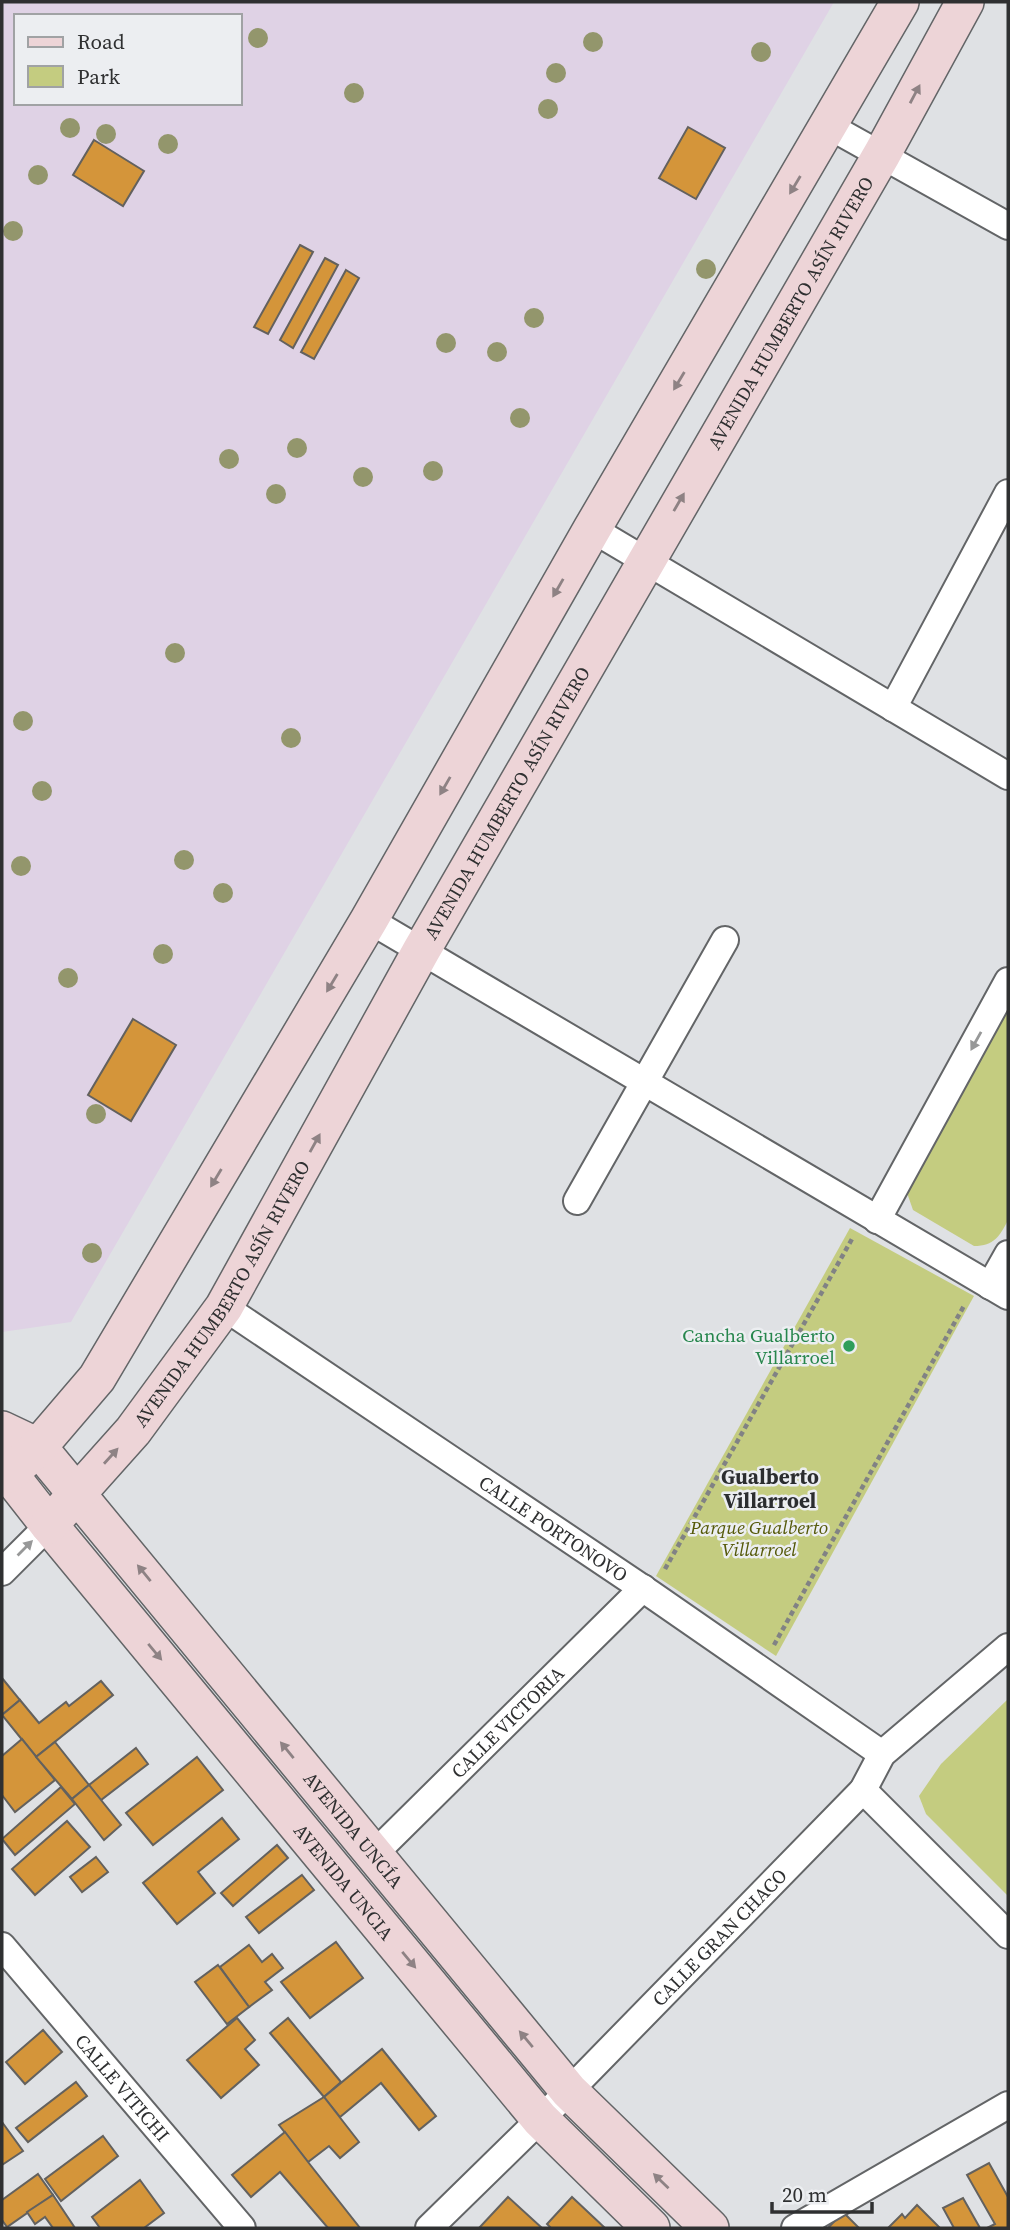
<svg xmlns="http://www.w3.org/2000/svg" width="1010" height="2230" font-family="'Source Serif 4',serif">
  <rect width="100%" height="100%" fill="#dfe1e4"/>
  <path fill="#dfd2e5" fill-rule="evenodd" d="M 2,2 L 834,2 L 71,1322 L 2,1332 ZM 16,16 L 240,16 L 240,103 L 16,103 Z"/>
  <g fill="#c4cc80">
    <path d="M 1008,998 L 1008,1220 C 1000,1236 994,1246 974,1246 L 913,1210 L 906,1190 Z"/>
    <polygon points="850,1228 974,1296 776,1656 656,1576"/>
    <polygon points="1008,1699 1008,1896 926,1814 919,1796 941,1764"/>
  </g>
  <g fill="#d4953a" stroke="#63615e" stroke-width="2">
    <polygon points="688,127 725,148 696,199 659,178"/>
    <polygon points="94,140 144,171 123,206 73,175"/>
    <polygon points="300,245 313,252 268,334 254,327"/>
    <polygon points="325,258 338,265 293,348 280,340"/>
    <polygon points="346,270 359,278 314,359 301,352"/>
    <polygon points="133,1019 176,1045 131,1121 88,1095"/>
    <polygon points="2,1678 20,1700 2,1715"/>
    <polygon points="101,1681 113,1695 36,1757 2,1715 20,1700 39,1723 66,1702 69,1706"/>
    <polygon points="22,1739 55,1780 15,1812 2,1795 2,1756"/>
    <polygon points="55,1742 89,1785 72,1799 36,1757"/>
    <polygon points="136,1748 148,1764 101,1800 89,1785"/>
    <polygon points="197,1757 223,1790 153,1845 126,1813"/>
    <polygon points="89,1785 121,1825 104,1840 72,1799"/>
    <polygon points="61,1787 75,1804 15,1855 2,1839"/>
    <polygon points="222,1818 239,1839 198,1872 215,1893 177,1924 143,1883"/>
    <polygon points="67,1821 90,1847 35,1895 12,1869"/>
    <polygon points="277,1845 288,1858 233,1906 221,1893"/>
    <polygon points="96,1857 108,1872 82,1892 70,1877"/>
    <polygon points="302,1875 314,1890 259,1933 246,1917"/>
    <polygon points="336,1942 363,1978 310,2018 281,1982"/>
    <polygon points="249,1945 262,1962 272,1954 283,1968 265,1982 272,1990 249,2007 220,1967"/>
    <polygon points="218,1965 249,2007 227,2024 195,1982"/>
    <polygon points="237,2018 255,2040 245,2049 259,2065 221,2098 187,2060"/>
    <polygon points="288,2018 341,2082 324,2097 270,2033"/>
    <polygon points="43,2030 62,2052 25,2084 6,2062"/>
    <polygon points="382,2049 436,2116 419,2130 381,2083 340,2117 324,2097"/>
    <polygon points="76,2082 87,2096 28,2142 16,2128"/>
    <polygon points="324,2097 359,2142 340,2158 329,2146 308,2162 279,2125"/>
    <polygon points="2,2122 23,2151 2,2165"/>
    <polygon points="285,2132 308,2162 360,2228 328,2228 280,2172 251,2197 232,2175"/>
    <polygon points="103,2136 118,2156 61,2201 45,2179"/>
    <polygon points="989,2163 1008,2197 1008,2228 987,2228 995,2224 967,2175"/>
    <polygon points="38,2174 53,2195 7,2227 2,2220 2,2200"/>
    <polygon points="140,2180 164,2213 144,2228 100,2228 92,2217"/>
    <polygon points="53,2195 75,2228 53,2228 45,2217 35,2224 27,2212"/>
    <polygon points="508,2197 542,2228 479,2228"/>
    <polygon points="572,2197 605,2228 551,2228 547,2224"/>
    <polygon points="963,2198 980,2228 954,2228 943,2208"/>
    <polygon points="917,2205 940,2228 888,2228 902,2214 905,2218"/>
    <polygon points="843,2212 859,2228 828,2228"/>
  </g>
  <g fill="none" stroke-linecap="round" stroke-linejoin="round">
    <g stroke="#636567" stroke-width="30">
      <g id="street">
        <polyline points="829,126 1008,226"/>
        <polyline points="592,529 1008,776"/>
        <polyline points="893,708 1008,493"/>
        <polyline points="369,920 1008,1296"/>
        <polyline points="577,1201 725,940"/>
        <polyline points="877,1220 1008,981"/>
        <polyline points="990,1286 1008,1254"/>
        <path id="s1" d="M 224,1307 L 651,1594 L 882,1754"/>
        <polyline points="2,1572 49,1525"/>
        <polyline points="863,1790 1008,1935"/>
        <path id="s2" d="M 373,1855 L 643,1588"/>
        <path id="s3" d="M 2,1946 L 242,2228"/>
        <path id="s4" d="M 429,2228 L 569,2091 L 863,1790 L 882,1754 L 1008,1647"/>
        <polyline points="795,2228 1008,2105"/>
      </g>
    </g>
    <g stroke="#636567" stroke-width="40">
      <g id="secondary">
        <path id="s5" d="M 2,1430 L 38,1447 L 569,2091 L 710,2228"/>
        <path id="s6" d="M 2,1455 L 9,1474 L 49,1525 L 540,2119 L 651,2228"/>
        <polyline points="9,1474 38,1447 97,1378 369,920 592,529 900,2"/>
        <path id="s7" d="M 49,1525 L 133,1431 L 224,1307 L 421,951 L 882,154 L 965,2"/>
      </g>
    </g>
    <g stroke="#818284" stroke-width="4.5" stroke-dasharray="5 3.5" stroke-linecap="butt">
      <polyline points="665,1569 852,1239"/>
      <polyline points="774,1645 965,1304"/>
    </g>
    <use href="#street" stroke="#fff" stroke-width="26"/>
    <use href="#secondary" stroke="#edd4d7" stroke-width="37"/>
  </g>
  <g fill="#93966c">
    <circle cx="258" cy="38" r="10"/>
    <circle cx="593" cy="42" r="10"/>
    <circle cx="761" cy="52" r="10"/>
    <circle cx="556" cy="73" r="10"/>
    <circle cx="354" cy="93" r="10"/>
    <circle cx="548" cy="109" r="10"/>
    <circle cx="70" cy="128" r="10"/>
    <circle cx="106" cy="134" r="10"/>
    <circle cx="168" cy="144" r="10"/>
    <circle cx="38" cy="175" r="10"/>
    <circle cx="13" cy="231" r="10"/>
    <circle cx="706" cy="269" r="10"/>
    <circle cx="534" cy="318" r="10"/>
    <circle cx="446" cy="343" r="10"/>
    <circle cx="497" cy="352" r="10"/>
    <circle cx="520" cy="418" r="10"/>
    <circle cx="297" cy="448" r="10"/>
    <circle cx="229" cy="459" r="10"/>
    <circle cx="433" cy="471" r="10"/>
    <circle cx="363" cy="477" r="10"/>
    <circle cx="276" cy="494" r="10"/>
    <circle cx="175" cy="653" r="10"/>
    <circle cx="23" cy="721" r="10"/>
    <circle cx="291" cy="738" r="10"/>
    <circle cx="42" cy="791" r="10"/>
    <circle cx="184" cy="860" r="10"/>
    <circle cx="21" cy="866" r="10"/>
    <circle cx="223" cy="893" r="10"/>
    <circle cx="163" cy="954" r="10"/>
    <circle cx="68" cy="978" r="10"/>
    <circle cx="96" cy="1114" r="10"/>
    <circle cx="92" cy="1253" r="10"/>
  </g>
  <defs><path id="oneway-solid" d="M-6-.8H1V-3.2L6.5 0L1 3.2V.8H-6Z" transform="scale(1.75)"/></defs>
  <g fill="#8e8284">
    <use href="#oneway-solid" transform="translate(915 94) rotate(-62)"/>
    <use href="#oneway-solid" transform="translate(795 185) rotate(121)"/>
    <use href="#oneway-solid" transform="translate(679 381) rotate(121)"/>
    <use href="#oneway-solid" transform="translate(679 502) rotate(-60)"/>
    <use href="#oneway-solid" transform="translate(558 588) rotate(120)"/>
    <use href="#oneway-solid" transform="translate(445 786) rotate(120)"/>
    <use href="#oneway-solid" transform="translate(332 983) rotate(121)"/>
    <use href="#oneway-solid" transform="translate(315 1143) rotate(-61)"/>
    <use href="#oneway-solid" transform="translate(216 1178) rotate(121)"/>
    <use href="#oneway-solid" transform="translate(111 1456) rotate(-48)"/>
    <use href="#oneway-solid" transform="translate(144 1573) rotate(-129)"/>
    <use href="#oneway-solid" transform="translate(155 1652) rotate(50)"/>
    <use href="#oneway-solid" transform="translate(287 1750) rotate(-129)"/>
    <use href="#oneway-solid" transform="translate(409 1960) rotate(50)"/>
    <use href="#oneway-solid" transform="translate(526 2039) rotate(-130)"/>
    <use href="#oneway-solid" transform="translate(661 2181) rotate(-136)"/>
  </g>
  <g fill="#979898">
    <use href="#oneway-solid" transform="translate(976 1041) rotate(119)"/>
    <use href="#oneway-solid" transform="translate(25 1548) rotate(-45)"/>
  </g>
  <circle fill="#2e9e5b" stroke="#eceef1" stroke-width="2.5" cx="849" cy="1346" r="7"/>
  <g text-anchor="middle" stroke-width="5" stroke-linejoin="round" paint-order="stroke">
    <g font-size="19" fill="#2f3031" stroke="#eceef1">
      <text dy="7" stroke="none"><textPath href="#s7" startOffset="1424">AVENIDA HUMBERTO ASÍN RIVERO</textPath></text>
      <text dy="7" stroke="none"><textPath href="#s7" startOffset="858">AVENIDA HUMBERTO ASÍN RIVERO</textPath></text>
      <text dy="7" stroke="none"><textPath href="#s7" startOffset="290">AVENIDA HUMBERTO ASÍN RIVERO</textPath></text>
      <text dy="7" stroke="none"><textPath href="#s1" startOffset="397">CALLE PORTONOVO</textPath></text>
      <text dy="7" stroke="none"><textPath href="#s2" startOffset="189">CALLE VICTORIA</textPath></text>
      <text dy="7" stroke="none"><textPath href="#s5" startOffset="536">AVENIDA UNCÍA</textPath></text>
      <text dy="7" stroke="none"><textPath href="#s6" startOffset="548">AVENIDA UNCIA</textPath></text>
      <text dy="7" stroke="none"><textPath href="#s4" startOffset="411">CALLE GRAN CHACO</textPath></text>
      <text dy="7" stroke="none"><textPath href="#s3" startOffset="186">CALLE VITICHI</textPath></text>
    </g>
    <g font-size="19" fill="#27864d" stroke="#eceef1" text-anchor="end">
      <text x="835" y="1342">Cancha Gualberto<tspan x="835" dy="22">Villarroel</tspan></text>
    </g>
    <g font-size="19" font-style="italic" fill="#555909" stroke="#eceef1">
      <text x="759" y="1534">Parque Gualberto<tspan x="759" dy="22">Villarroel</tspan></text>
    </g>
    <g font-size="21" font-weight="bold" fill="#2b2d2f" stroke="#eceef1">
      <text x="770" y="1484">Gualberto<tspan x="770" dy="24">Villarroel</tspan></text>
    </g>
  </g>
  <rect width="1010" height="2230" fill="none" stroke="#2f3031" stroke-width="7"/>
  <rect x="14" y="14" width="228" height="91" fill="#eceef1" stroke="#a0a2a4" stroke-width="2"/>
  <rect x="28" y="37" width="35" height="10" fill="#edd4d7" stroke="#a0a2a4" stroke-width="2"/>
  <text x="77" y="49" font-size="21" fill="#2f3031">Road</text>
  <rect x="28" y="66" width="35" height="21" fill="#c4cc80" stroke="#a0a2a4" stroke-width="2"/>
  <text x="77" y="84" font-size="21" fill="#2f3031">Park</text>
  <path d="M772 2202v10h100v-10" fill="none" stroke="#2f3031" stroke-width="3.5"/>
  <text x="782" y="2202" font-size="21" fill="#2f3031" stroke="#eceef1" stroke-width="5" paint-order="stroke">20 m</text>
</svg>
